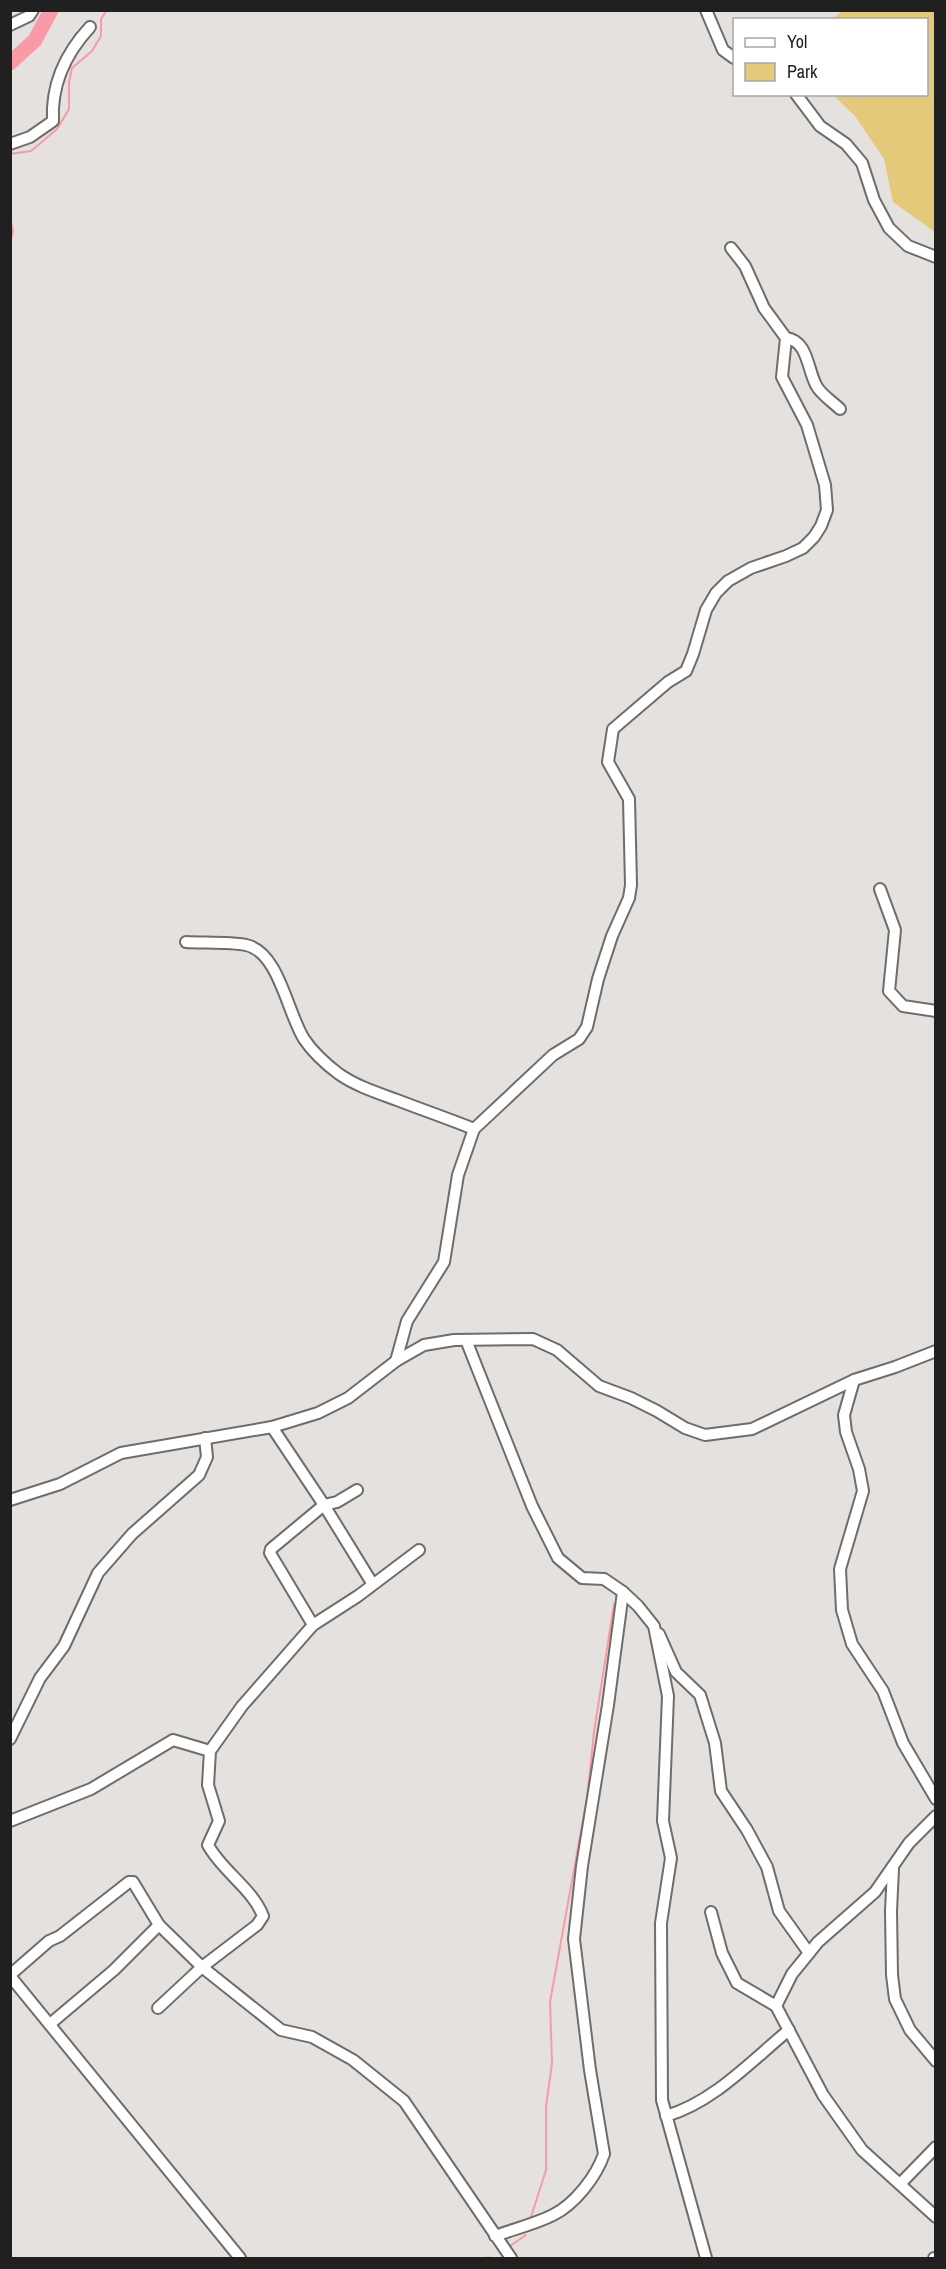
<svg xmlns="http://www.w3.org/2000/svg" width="946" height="2269" font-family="'Archivo Narrow',sans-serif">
  <rect width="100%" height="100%" fill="#e4e1df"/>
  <polygon fill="#e3c979" points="842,11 935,11 935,232 893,202 884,159 855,116 833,95 926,94 926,20 832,19"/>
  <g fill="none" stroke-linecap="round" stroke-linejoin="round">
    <g stroke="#fa9aa6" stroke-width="2">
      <polyline points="10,154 31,151 57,129 69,109 69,82 72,68 92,51 101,36 101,19 107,10"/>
      <polyline points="10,219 13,231 10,243"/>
      <polyline points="530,2220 546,2170 546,2107 552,2063 550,2002 587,1798 594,1732 614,1604"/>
      <polyline points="510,2246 526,2235"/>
      <polyline points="488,2258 488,2257"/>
    </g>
    <polyline stroke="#fa9aa6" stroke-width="15" points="10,63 35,40 51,10"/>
    <g stroke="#6f6d6b" stroke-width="14">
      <g id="minor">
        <polyline points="706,10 723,50 734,58"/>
        <polyline points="10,25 29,16 33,10"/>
        <polyline points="796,94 820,126 846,144 862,163 874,200 889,228 908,246 936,257"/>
        <path d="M 10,144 L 30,137 L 53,121 C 51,85 66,53 90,27"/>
        <path d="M 786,338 C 808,341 807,368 816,385 C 820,394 833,402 840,409"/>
        <polyline points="880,889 895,930 889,991 903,1006 936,1011"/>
        <path d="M 186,942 C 204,943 230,942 246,945 C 279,952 287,1012 304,1039 C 312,1051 327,1065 339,1074 C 356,1086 378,1093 397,1100 C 423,1110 449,1119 474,1129"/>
        <polyline points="466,1340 532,1506 558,1558 582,1578 604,1579 623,1592 638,1606 654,1626 668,1696 663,1821 671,1858 661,1923 662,2100 706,2258"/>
        <polyline points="396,1361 407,1321 444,1262 458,1175 474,1129 553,1055 579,1039 587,1027 598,979 612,936 629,898 631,885 629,799 608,762 613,729 668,682 686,671 693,654 706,610 716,593 728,581 751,568 786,556 803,548 814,537 821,526 827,510 825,485 807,425 782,377 786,338 764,308 745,266 731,248"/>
        <polyline points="854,1380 844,1415 846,1432 859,1469 863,1491 840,1569 842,1610 852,1644 883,1691 903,1743 936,1799"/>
        <polyline points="272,1427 324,1505 372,1583"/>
        <polyline points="10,1500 60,1484 121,1453 272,1427 318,1413 348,1398 396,1361 424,1345 454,1340 533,1339 557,1350 599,1386 631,1398 657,1411 685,1428 705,1435 752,1429 854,1380 895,1367 936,1351"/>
        <polyline points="313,1625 270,1553 271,1549 324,1505 337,1502 357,1490"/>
        <polyline points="659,1634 676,1672 700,1695 715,1743 721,1791 747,1830 767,1867 779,1911 809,1953"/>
        <polyline points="10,1739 40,1678 64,1646 98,1573 132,1534 199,1475 207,1457 205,1438"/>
        <polyline points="10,1821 91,1789 173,1740 210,1751"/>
        <polyline points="893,1869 891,1911 892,1975 895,1999 910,2030 936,2061"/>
        <polyline points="711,1912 722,1953 737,1983 776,2006 823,2095 862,2150 936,2217"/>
        <polyline points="10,1975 49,1941 60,1936 129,1882 133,1882 159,1925 202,1967 281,2030 312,2037 353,2060 404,2101 511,2258"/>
        <polyline points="10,1976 240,2258"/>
        <polyline points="776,2006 792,1974 818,1942 875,1892 909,1843 936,1816"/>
        <path d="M 158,2008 L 202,1967 L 257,1925 L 263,1916 C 252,1888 222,1871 208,1845 L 219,1821 L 208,1785 L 210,1751 L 242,1706 L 313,1625 L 358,1596 L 419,1550"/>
        <polyline points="50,2024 114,1970 159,1925"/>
        <path d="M 666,2116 C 714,2102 751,2061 789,2030"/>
        <polyline points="900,2184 936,2147"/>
        <path d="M 495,2236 C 514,2229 535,2224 553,2215 C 575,2204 596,2177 604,2154 L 590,2070 L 574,1939 L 582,1866 L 608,1705 L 623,1592"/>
        <polyline points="934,2258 936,2258"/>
      </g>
    </g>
    <use href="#minor" stroke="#fff" stroke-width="10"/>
  </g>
  <rect width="946" height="2269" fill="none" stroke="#212020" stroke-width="24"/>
  <rect x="733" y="18" width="195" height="78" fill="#ffffff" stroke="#a6a6a6" stroke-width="1.5"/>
  <rect x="745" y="38" width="30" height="9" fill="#ffffff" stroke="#a6a6a6" stroke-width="1.5"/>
  <text x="787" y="48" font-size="18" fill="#212020">Yol</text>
  <rect x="745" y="63" width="30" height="18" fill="#e3c979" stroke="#a6a6a6" stroke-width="1.5"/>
  <text x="787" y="78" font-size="18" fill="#212020">Park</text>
</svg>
